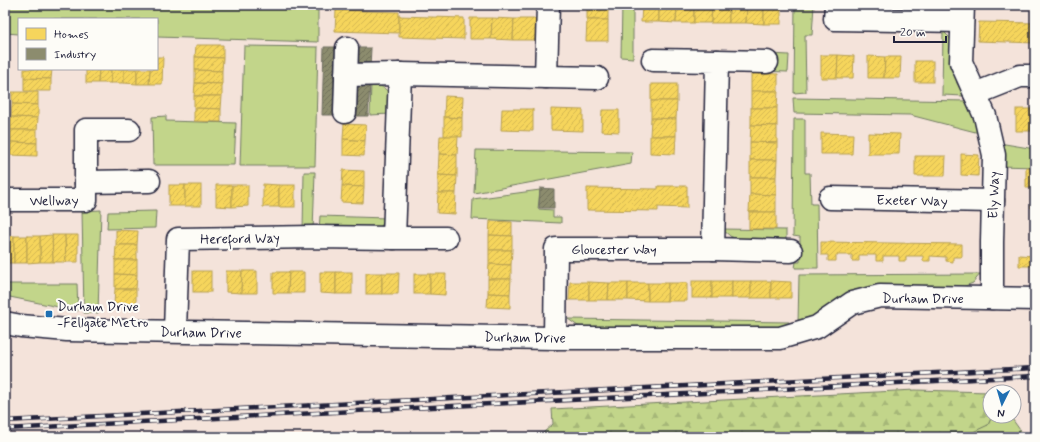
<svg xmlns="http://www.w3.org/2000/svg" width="1040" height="442" font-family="Mynerve,sans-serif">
  <defs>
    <pattern id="forest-firs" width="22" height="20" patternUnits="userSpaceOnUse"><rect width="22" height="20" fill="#c2d58a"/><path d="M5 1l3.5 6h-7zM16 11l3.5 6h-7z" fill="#a6b778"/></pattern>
    <pattern id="homes-hatch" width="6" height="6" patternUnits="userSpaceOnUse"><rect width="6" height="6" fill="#f6d55c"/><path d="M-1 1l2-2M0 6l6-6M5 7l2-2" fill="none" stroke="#d3b751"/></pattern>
    <pattern id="industry-hatch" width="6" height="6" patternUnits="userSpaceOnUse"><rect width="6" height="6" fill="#8c8c6e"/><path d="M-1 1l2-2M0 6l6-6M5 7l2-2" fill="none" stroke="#72725c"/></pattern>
  </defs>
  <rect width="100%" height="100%" fill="#f4e3da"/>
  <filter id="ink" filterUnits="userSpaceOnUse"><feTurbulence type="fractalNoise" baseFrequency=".025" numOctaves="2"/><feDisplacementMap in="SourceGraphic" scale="8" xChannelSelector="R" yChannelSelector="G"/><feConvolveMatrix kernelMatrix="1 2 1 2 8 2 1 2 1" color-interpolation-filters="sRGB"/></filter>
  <g filter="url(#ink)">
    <g fill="#c2d58a" stroke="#727c62">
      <polygon points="5,5 318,5 318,42 157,37 157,19 19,19 19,34 5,33"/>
      <polygon points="622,5 633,5 633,58 621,57"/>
      <polygon points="795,5 814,5 812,35 805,35 806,92 794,93"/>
      <polygon points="943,31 949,37 954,47 954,63 957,83 964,96 942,95"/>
      <polygon points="244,46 318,47 315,166 240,166"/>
      <polygon points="770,54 789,55 788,72 729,70"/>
      <path d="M 371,83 C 391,88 393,96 391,114 L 370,115 Z"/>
      <polygon points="793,98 968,101 983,134 910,115 794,113"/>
      <polygon points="166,116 166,121 236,123 234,165 153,165 152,117"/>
      <polygon points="794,119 805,119 805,173 810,173 811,204 817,204 818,268 795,268 796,262 800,262 800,237 793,236"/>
      <polygon points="999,143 1035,149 1035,167 1000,166"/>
      <polygon points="476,150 632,152 631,164 474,193"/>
      <polygon points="304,172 315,172 313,231 303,231"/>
      <polygon points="540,190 538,209 553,210 553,217 561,217 561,223 472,219 473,199"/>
      <polygon points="101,210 98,313 84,313 82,211"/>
      <polygon points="156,211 155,228 107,229 108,212"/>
      <polygon points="320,216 387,218 381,226 372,230 319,231"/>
      <polygon points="722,229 786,230 786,243 741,241 730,236"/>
      <polygon points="980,274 973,283 962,287 870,287 853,292 812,317 798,324 799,275"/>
      <polygon points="5,284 77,284 78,311 5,296"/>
      <polygon points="568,319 789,322 789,327 770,330 595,328 578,326"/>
      <polygon points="992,416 1010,416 1025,437 898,437 906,435 988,425"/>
    </g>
    <polygon fill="url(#forest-firs)" stroke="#727c62" points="915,390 989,392 990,393 990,416 992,416 988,425 973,432 906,435 898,437 494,437 543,433 553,424 552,409"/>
    <g fill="url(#homes-hatch)" stroke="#b69f52">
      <rect x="587" y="5" width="21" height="15"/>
      <polygon points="642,5 659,5 659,22 641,22"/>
      <polygon points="659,5 677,5 676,23 659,22"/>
      <polygon points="677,5 694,5 694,23 676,23"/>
      <polygon points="694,5 712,5 711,23 694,23"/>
      <polygon points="712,5 729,5 729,23 711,23"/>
      <polygon points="729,5 747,5 746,23 729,23"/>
      <polygon points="747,5 764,5 764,24 746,23"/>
      <rect x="764" y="5" width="17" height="19"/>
      <polygon points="336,10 399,12 399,33 335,31"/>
      <polygon points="399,16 464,18 464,39 399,37"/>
      <polygon points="470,18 492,18 491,39 470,39"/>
      <polygon points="492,18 514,19 513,40 491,39"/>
      <polygon points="514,19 536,19 535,40 513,40"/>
      <polygon points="587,20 608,20 608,41 586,41"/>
      <polygon points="979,22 1035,23 1035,43 978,41"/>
      <polygon points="196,45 223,45 223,58 195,57"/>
      <polygon points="821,55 838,55 837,78 821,78"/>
      <polygon points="838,55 854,56 853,78 837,78"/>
      <polygon points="868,56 885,57 884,78 868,78"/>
      <polygon points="157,57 163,57 162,84 149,84 150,69 157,69"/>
      <polygon points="195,57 223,58 222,71 195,70"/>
      <polygon points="885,57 901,57 900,78 884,78"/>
      <rect x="915" y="61" width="18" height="21"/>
      <polygon points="24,69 52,69 51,79 24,78"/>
      <polygon points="86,69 99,69 98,83 86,83"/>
      <polygon points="99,69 111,69 111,83 98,83"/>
      <rect x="111" y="69" width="13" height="14"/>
      <polygon points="124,69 137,69 137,84 124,83"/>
      <polygon points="137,69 150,69 149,84 137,84"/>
      <polygon points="195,70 222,71 222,84 195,83"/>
      <polygon points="751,73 778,74 778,91 751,91"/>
      <polygon points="24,78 51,79 51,91 24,91"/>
      <polygon points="195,83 222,84 222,96 194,96"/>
      <rect x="651" y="84" width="26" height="17"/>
      <polygon points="751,91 778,91 777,108 751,108"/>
      <polygon points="12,92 38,92 38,105 12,104"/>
      <polygon points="194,96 222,96 221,109 194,108"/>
      <polygon points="445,96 463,97 462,118 444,117"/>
      <polygon points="651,101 677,101 676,119 651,118"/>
      <polygon points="12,104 38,105 38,118 11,117"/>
      <polygon points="194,108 221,109 221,122 194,121"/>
      <polygon points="751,108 777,108 777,126 751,125"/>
      <polygon points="502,109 533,109 533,131 501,130"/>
      <polygon points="551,109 583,110 583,131 551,130"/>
      <rect x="1016" y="109" width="15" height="22"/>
      <rect x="1031" y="109" width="4" height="22"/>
      <polygon points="602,110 619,110 619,132 601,131"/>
      <polygon points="11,117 38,118 37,130 11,130"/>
      <polygon points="444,117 462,118 462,137 444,136"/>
      <polygon points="651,118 676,119 676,136 650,136"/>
      <polygon points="344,124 366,125 365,141 343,139"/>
      <polygon points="751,125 777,126 777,143 750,142"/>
      <polygon points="11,130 37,130 37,143 11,142"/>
      <polygon points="821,133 853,134 852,154 821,154"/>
      <polygon points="868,133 900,134 899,154 868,154"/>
      <polygon points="440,136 458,136 457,155 439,154"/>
      <polygon points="650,136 676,136 675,154 650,153"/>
      <polygon points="343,139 365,141 364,156 343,155"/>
      <polygon points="11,142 37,143 37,156 10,155"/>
      <polygon points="750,142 777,143 777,160 750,160"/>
      <polygon points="439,154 457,155 457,176 438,175"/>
      <polygon points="961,154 979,155 978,176 961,175"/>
      <polygon points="915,156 946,156 945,176 915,176"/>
      <polygon points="750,160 777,160 776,177 750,177"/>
      <polygon points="1026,167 1035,168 1035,208 1031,208 1031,188 1026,188"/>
      <polygon points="343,170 364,171 364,187 342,186"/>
      <polygon points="438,175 457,176 456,193 438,193"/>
      <polygon points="750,177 776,177 776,195 750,194"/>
      <polygon points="263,184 279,185 279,207 263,207"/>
      <rect x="169" y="185" width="16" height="21"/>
      <rect x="185" y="185" width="16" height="21"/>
      <polygon points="216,185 232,185 232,207 216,206"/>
      <polygon points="232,185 248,185 248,206 232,207"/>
      <rect x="279" y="185" width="16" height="22"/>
      <polygon points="342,186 364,187 363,203 341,202"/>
      <polygon points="658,186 687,186 687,208 658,207 658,211 587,210 587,188 658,189"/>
      <polygon points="438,193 456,193 455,214 437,213"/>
      <polygon points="750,194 776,195 776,212 749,212"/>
      <rect x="749" y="212" width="27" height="17"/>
      <polygon points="490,221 512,222 512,236 489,235"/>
      <polygon points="116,230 138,231 137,245 116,245"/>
      <polygon points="52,235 65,235 66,262 53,262"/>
      <polygon points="52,235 53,262 40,262 40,236"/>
      <polygon points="65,235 78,235 78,262 66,262"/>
      <polygon points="489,235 512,236 512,250 489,250"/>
      <rect x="5" y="236" width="9" height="27"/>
      <rect x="14" y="236" width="13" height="27"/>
      <polygon points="27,236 40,236 40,262 27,263"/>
      <polygon points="821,242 962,244 962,257 953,257 953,262 946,261 946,257 930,256 930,261 923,261 923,256 906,256 906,261 899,261 899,256 883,256 883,261 876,261 876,255 859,255 859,261 852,261 852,255 836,255 836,261 828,261 828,255 821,255"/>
      <polygon points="116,245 137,245 137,260 115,260"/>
      <polygon points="489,250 512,250 511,265 489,264"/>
      <polygon points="1019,255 1035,256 1035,266 1019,266"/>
      <polygon points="115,260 137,260 137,275 115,274"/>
      <polygon points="489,264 511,265 511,279 488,279"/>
      <rect x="193" y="271" width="18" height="21"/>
      <polygon points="226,271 242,271 241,293 226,292"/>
      <polygon points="242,271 257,271 257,293 241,293"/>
      <polygon points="273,272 289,272 288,293 273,293"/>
      <polygon points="289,272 304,272 304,293 288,293"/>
      <polygon points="320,272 336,272 336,294 320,293"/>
      <rect x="336" y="272" width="16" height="22"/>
      <rect x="366" y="273" width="16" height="21"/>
      <polygon points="382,273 399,273 398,294 382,294"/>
      <polygon points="115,274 137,275 136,289 115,289"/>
      <rect x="414" y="274" width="16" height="20"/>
      <polygon points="430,274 446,274 445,295 430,294"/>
      <polygon points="488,279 511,279 510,294 488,293"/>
      <rect x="692" y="281" width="20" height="17"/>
      <rect x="712" y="281" width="20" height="17"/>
      <rect x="732" y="281" width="19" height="17"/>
      <rect x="751" y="281" width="20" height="17"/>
      <polygon points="771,281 791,282 791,298 771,298"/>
      <polygon points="570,282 589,282 589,300 569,300"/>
      <polygon points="589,282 609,283 608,300 589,300"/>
      <polygon points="609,283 628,283 628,300 608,300"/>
      <polygon points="628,283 648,283 648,301 628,300"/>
      <polygon points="648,283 668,283 667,301 648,301"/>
      <polygon points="668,283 687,283 687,301 667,301"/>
      <polygon points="115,289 136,289 136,304 114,304"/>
      <polygon points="488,293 510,294 510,308 487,307"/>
    </g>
    <g fill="url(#industry-hatch)" stroke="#6c6c5f">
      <polygon points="324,47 338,47 336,115 322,115"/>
      <polygon points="358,48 371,48 370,68 357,67"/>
      <polygon points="356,81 370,82 368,116 355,116"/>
      <polygon points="540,188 554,189 554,208 539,208"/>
    </g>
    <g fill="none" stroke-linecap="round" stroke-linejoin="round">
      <g stroke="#22223b" stroke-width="25">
        <g id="minor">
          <polyline points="836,5 835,19 962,21"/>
          <polyline points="963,5 961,62 985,116 994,155 992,242 992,298"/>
          <polyline points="717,61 767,62"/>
          <polyline points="346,75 400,74"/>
          <polyline points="546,77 597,78"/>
          <polyline points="975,94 1020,76 1035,76"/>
          <polyline points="345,112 347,48"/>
          <polyline points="86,182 149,181"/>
          <polyline points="830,198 993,201"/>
          <polyline points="5,200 86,200 86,130 129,130"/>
          <polyline points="394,238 446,238"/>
          <polyline points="713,249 791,251"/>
          <polyline points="5,323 21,326 67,330 555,338 780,338 817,327 852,303 880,296 1035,299"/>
          <polyline points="175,331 178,239 315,237 394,238 400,74 546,77 548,5"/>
          <polyline points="555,338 556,249 713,249 717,61 653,60"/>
        </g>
      </g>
      <use href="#minor" stroke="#fdfcf7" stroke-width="22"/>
      <g stroke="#22223b" stroke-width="4.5">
        <g id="rail">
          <polyline points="5,421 1035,368"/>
          <polyline points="5,429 1035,376"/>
        </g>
      </g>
      <use href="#rail" stroke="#fdfcf7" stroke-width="3" stroke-dasharray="9" stroke-linecap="butt"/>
    </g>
  </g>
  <rect fill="#1f6fb2" stroke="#fdfcf7" stroke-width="1.5" x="45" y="310" width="8" height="8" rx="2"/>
  <g text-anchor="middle" stroke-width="4" stroke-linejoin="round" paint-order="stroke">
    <g font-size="14" fill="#22223b" stroke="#fdfcf7">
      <text transform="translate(993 195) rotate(-88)" y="5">Ely Way</text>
      <text transform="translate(54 200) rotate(-1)" y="5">Wellway</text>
      <text transform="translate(912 200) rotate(1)" y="5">Exeter Way</text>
      <text transform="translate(240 238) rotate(-1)" y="5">Hereford Way</text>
      <text x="614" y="254">Gloucester Way</text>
      <text x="923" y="303">Durham Drive</text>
      <text transform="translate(201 332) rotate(1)" y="5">Durham Drive</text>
      <text transform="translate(525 337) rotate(1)" y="5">Durham Drive</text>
    </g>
    <g font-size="14" fill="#22223b" stroke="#fdfcf7" text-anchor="start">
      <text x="57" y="311">Durham Drive<tspan x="57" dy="16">-Fellgate Metro</tspan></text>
    </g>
  </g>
  <rect width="1040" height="442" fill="none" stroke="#fdfcf7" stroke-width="20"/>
  <rect x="10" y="10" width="1020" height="422" fill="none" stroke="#22223b" stroke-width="1.5" filter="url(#ink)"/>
  <rect x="18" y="18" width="140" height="52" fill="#fdfcf7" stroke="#a5a5ac"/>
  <rect x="26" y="28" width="20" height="12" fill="#f6d55c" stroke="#a5a5ac"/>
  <text x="54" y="38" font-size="12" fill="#22223b">Homes</text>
  <rect x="26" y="48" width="20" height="12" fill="#8c8c6e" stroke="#a5a5ac"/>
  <text x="54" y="58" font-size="12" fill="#22223b">Industry</text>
  <g transform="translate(1002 404) rotate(185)"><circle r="19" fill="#fdfcf7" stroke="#a5a5ac"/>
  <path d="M0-3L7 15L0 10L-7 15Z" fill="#1f6fb2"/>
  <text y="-6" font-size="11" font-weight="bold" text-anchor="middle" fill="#22223b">N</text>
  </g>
  <path d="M894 36v6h52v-6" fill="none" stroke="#22223b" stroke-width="2"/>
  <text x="900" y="36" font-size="12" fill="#22223b" stroke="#fdfcf7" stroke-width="3" paint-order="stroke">20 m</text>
</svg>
